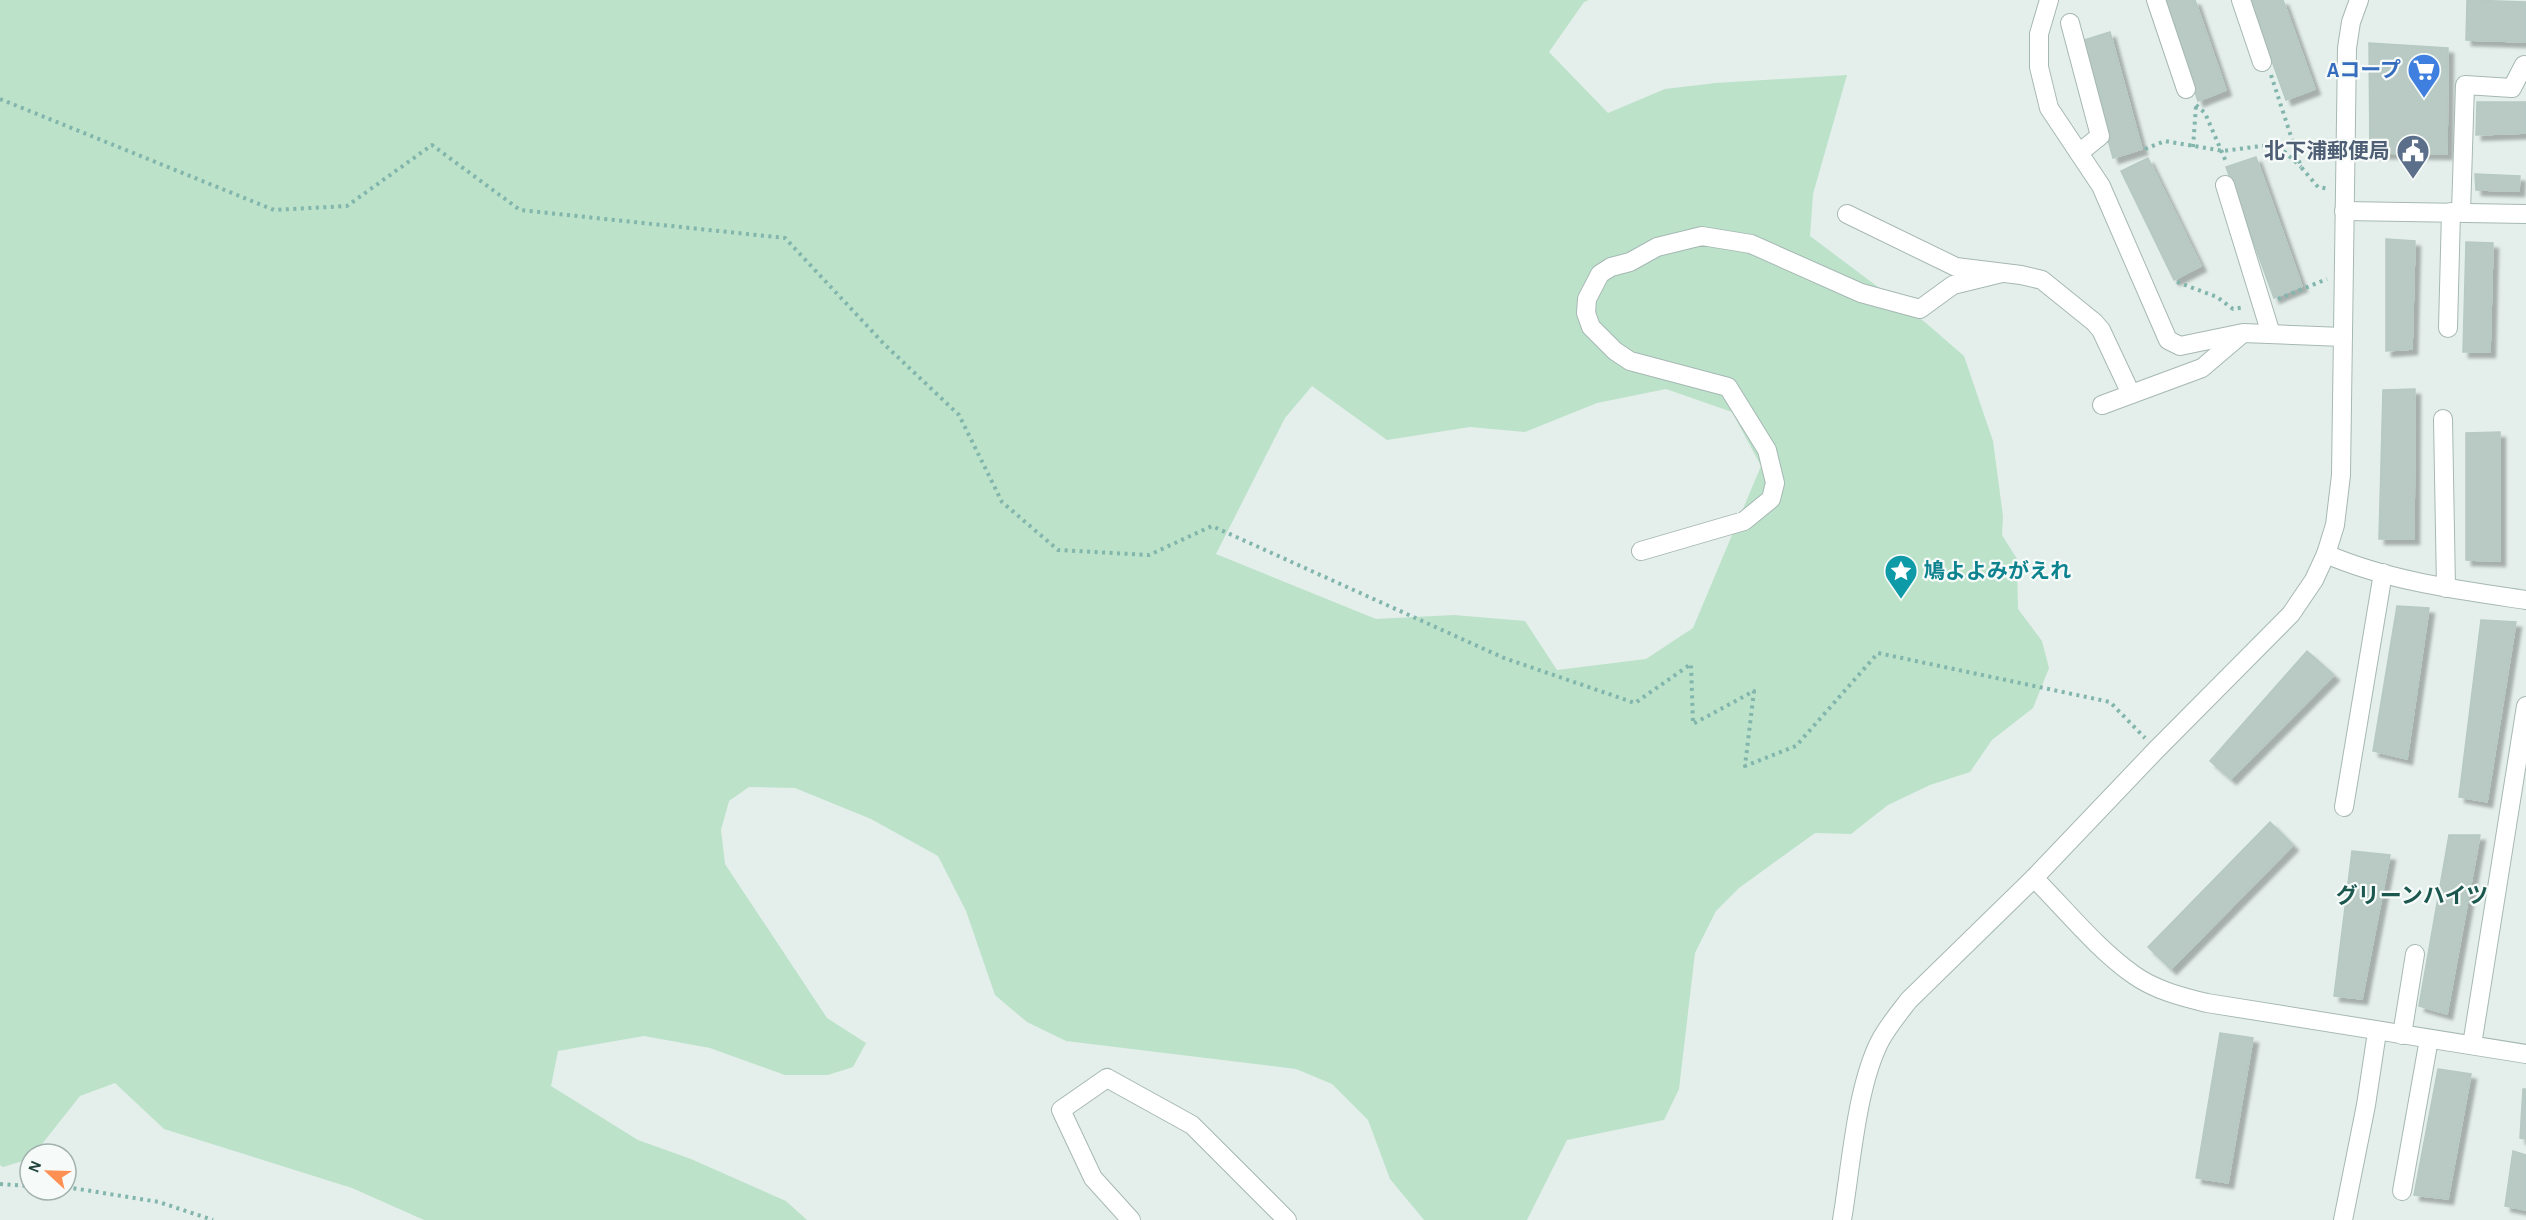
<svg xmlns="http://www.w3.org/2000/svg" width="2526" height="1220" font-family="'Alegreya Sans','Noto Sans JP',sans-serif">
  <defs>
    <filter id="shadow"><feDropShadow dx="5.5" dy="5.5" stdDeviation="1.5" flood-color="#0004"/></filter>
  </defs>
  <rect width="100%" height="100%" fill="#e4efeb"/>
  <path fill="#bce2ca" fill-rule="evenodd" d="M 0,0 L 1589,0 L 1584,2 L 1549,52 L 1608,113 L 1665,89 L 1716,83 L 1847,75 L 1813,194 L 1810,236 L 1926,323 L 1964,356 L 1993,441 L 2003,516 L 2002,535 L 2017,559 L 2018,609 L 2042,641 L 2049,668 L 2033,708 L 1992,740 L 1970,772 L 1930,785 L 1888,805 L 1851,834 L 1815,833 L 1739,888 L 1716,911 L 1695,953 L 1679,1089 L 1664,1120 L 1567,1140 L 1527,1220 L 1424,1220 L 1390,1179 L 1368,1120 L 1332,1084 L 1296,1069 L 1066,1041 L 1027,1022 L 995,995 L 966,911 L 938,856 L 871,819 L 795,788 L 749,787 L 729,801 L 721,830 L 725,864 L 827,1018 L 866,1043 L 853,1067 L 828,1075 L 785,1075 L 710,1048 L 644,1036 L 558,1051 L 551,1086 L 638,1140 L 691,1159 L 786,1201 L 807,1220 L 424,1220 L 352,1188 L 164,1129 L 115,1083 L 80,1096 L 38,1149 L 30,1154 L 29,1159 L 3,1167 L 0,1165 ZM 1312,386 L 1387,440 L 1470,427 L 1525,432 L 1597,403 L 1666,389 L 1732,412 L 1761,466 L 1693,628 L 1646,659 L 1557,670 L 1525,621 L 1454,615 L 1376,619 L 1216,554 L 1285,418 Z"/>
  <g fill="#b9cac5" stroke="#b6c9c3" stroke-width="1.5" filter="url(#shadow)">
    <polygon points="2163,0 2195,0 2226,90 2198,101"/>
    <polygon points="2250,0 2283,0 2315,89 2286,100"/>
    <polygon points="2467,0 2526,2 2526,42 2466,40"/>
    <polygon points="2110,32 2142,149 2113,158 2081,41"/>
    <polygon points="2369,43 2448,48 2447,154 2370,153"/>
    <polygon points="2477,102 2526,102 2526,133 2476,135"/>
    <polygon points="2256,157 2302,286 2274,298 2226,167"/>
    <polygon points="2148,158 2201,266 2174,280 2121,171"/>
    <polygon points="2475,174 2520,176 2519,191 2476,190"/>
    <polygon points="2386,239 2415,241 2412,349 2386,351"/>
    <polygon points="2466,242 2493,243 2490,352 2463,352"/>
    <polygon points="2415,389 2414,539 2379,539 2383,390"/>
    <polygon points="2500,432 2500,561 2466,560 2466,433"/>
    <polygon points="2397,606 2429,608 2407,759 2373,751"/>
    <polygon points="2481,620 2516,622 2487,802 2459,797"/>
    <polygon points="2307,651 2334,675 2231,779 2210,761"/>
    <polygon points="2270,822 2293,845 2171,969 2148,947"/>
    <polygon points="2449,835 2480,835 2447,1014 2419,1006"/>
    <polygon points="2352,851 2390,855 2362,999 2334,996"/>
    <polygon points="2220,1033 2253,1038 2228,1183 2196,1178"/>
    <polygon points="2438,1069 2471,1074 2448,1199 2414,1195"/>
    <polygon points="2523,1089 2526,1089 2526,1139 2520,1138"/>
    <polygon points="2513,1151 2526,1155 2526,1210 2505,1206"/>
  </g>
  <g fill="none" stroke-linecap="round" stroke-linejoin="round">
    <g stroke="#a6b8b4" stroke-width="20">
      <g id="minor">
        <polyline points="2049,0 2039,34 2039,67 2049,108 2101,186 2168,340 2180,346 2243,333 2343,337"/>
        <polyline points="2156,0 2186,89"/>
        <polyline points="2241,0 2262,62"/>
        <polyline points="2070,23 2100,136 2079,153"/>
        <polyline points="2225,185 2271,334"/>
        <polyline points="2344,211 2526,214"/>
        <polyline points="2461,212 2465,85 2512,88 2524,65 2526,67"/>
        <polyline points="1847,214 1956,267 2021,275 2042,280 2094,322 2101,330 2131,394"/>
        <polyline points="2448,328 2451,212"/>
        <polyline points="2102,405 2202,368 2242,334"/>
        <polyline points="2443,419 2446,588"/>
        <polyline points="1641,551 1744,521 1771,499 1775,483 1767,450 1728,387 1630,361 1615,351 1591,327 1586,313 1587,299 1600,274 1611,267 1630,262 1657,247 1702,236 1751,244 1861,293 1920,309 1953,285 2002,273"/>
        <path d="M 2326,554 C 2388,581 2459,590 2526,600"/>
        <polyline points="2344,807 2383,573"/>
        <path d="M 2034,878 C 2066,910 2097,949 2134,975 C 2155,990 2182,997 2207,1003 L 2526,1054"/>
        <polyline points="2402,1035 2415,954"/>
        <polyline points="2472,1045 2526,706"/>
        <polyline points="2402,1191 2429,1039"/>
        <polyline points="1131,1220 1093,1178 1061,1110 1107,1078 1192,1125 1287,1220"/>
        <path d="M 1842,1220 C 1851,1167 1856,1088 1880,1041 C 1888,1026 1899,1013 1909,1000 L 2034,878 L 2156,750 L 2291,614 L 2314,580 L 2326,554 L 2335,525 L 2341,475 L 2347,48 L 2351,22 L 2359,0"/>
        <polyline points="2343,1220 2366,1105 2377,1032"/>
      </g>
    </g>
    <g stroke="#82b5ab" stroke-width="4" stroke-dasharray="3 4.5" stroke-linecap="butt">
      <polyline points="2271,75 2301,167 2318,187 2329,189"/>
      <polyline points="0,99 274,210 347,206 432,145 520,210 785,238 885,345 959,415 1002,502 1058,550 1149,555 1212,526 1504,658 1635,703 1691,664 1693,724 1754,691 1745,766 1796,746 1878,653 2110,702 2145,738"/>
      <polyline points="2196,105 2205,113 2227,164"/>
      <polyline points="2193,147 2196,106"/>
      <polyline points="2145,149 2165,141 2223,151 2269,145 2285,152 2301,167"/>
      <polyline points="2177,282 2217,297 2233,309 2245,307"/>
      <polyline points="2278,299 2327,279"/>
      <polyline points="0,1184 30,1186"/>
      <polyline points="66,1187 159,1202 213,1220"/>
    </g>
    <use href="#minor" stroke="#fff" stroke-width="18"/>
  </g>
  <defs>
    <g id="supermarket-pin" transform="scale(1.725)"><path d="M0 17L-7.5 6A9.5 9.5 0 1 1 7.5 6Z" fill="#3f7fe0" stroke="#f6fbf9"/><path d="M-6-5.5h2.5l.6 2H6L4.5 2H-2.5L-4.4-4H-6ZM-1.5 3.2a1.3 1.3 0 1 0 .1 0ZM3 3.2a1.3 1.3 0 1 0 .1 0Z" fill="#fff"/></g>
    <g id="civic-pin" transform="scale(1.725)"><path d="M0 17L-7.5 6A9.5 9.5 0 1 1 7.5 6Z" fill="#5c6f8a" stroke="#f6fbf9"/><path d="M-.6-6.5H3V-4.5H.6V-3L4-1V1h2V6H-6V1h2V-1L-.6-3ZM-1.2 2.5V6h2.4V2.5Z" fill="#fff"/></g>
    <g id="sight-pin" transform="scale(1.725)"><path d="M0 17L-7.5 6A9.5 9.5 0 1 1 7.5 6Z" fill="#0f9aa8" stroke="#f6fbf9"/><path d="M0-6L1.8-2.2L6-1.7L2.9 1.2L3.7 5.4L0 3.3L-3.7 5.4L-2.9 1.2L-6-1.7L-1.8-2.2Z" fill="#fff"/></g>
  </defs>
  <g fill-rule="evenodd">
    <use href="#supermarket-pin" x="2424" y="70"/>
    <use href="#civic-pin" x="2413" y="151"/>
    <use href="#sight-pin" x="1901" y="571"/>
  </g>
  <g text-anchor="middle" stroke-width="4.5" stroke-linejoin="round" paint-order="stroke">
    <g font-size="21" font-weight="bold" fill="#366cbe" stroke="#f6fbf9" text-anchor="end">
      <text x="2401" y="77">Aコープ</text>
    </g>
    <g font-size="21" font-weight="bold" fill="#4e5e75" stroke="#f6fbf9" text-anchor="end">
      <text x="2390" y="158">北下浦郵便局</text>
    </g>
    <g font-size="21" font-weight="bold" fill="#0d838f" stroke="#f6fbf9" text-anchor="start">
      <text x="1924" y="578">鳩よよみがえれ</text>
    </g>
    <g font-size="22" font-weight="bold" fill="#1b574f" stroke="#f6fbf9">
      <text x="2412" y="903">グリーンハイツ</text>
    </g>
  </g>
  <g transform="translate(48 1172) rotate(292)"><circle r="28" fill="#f6fbf9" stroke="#a1b1ae" stroke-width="1.5"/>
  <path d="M0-4.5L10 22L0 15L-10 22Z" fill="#fe9054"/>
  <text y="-9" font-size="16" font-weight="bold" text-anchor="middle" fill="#21433e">N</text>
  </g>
</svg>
